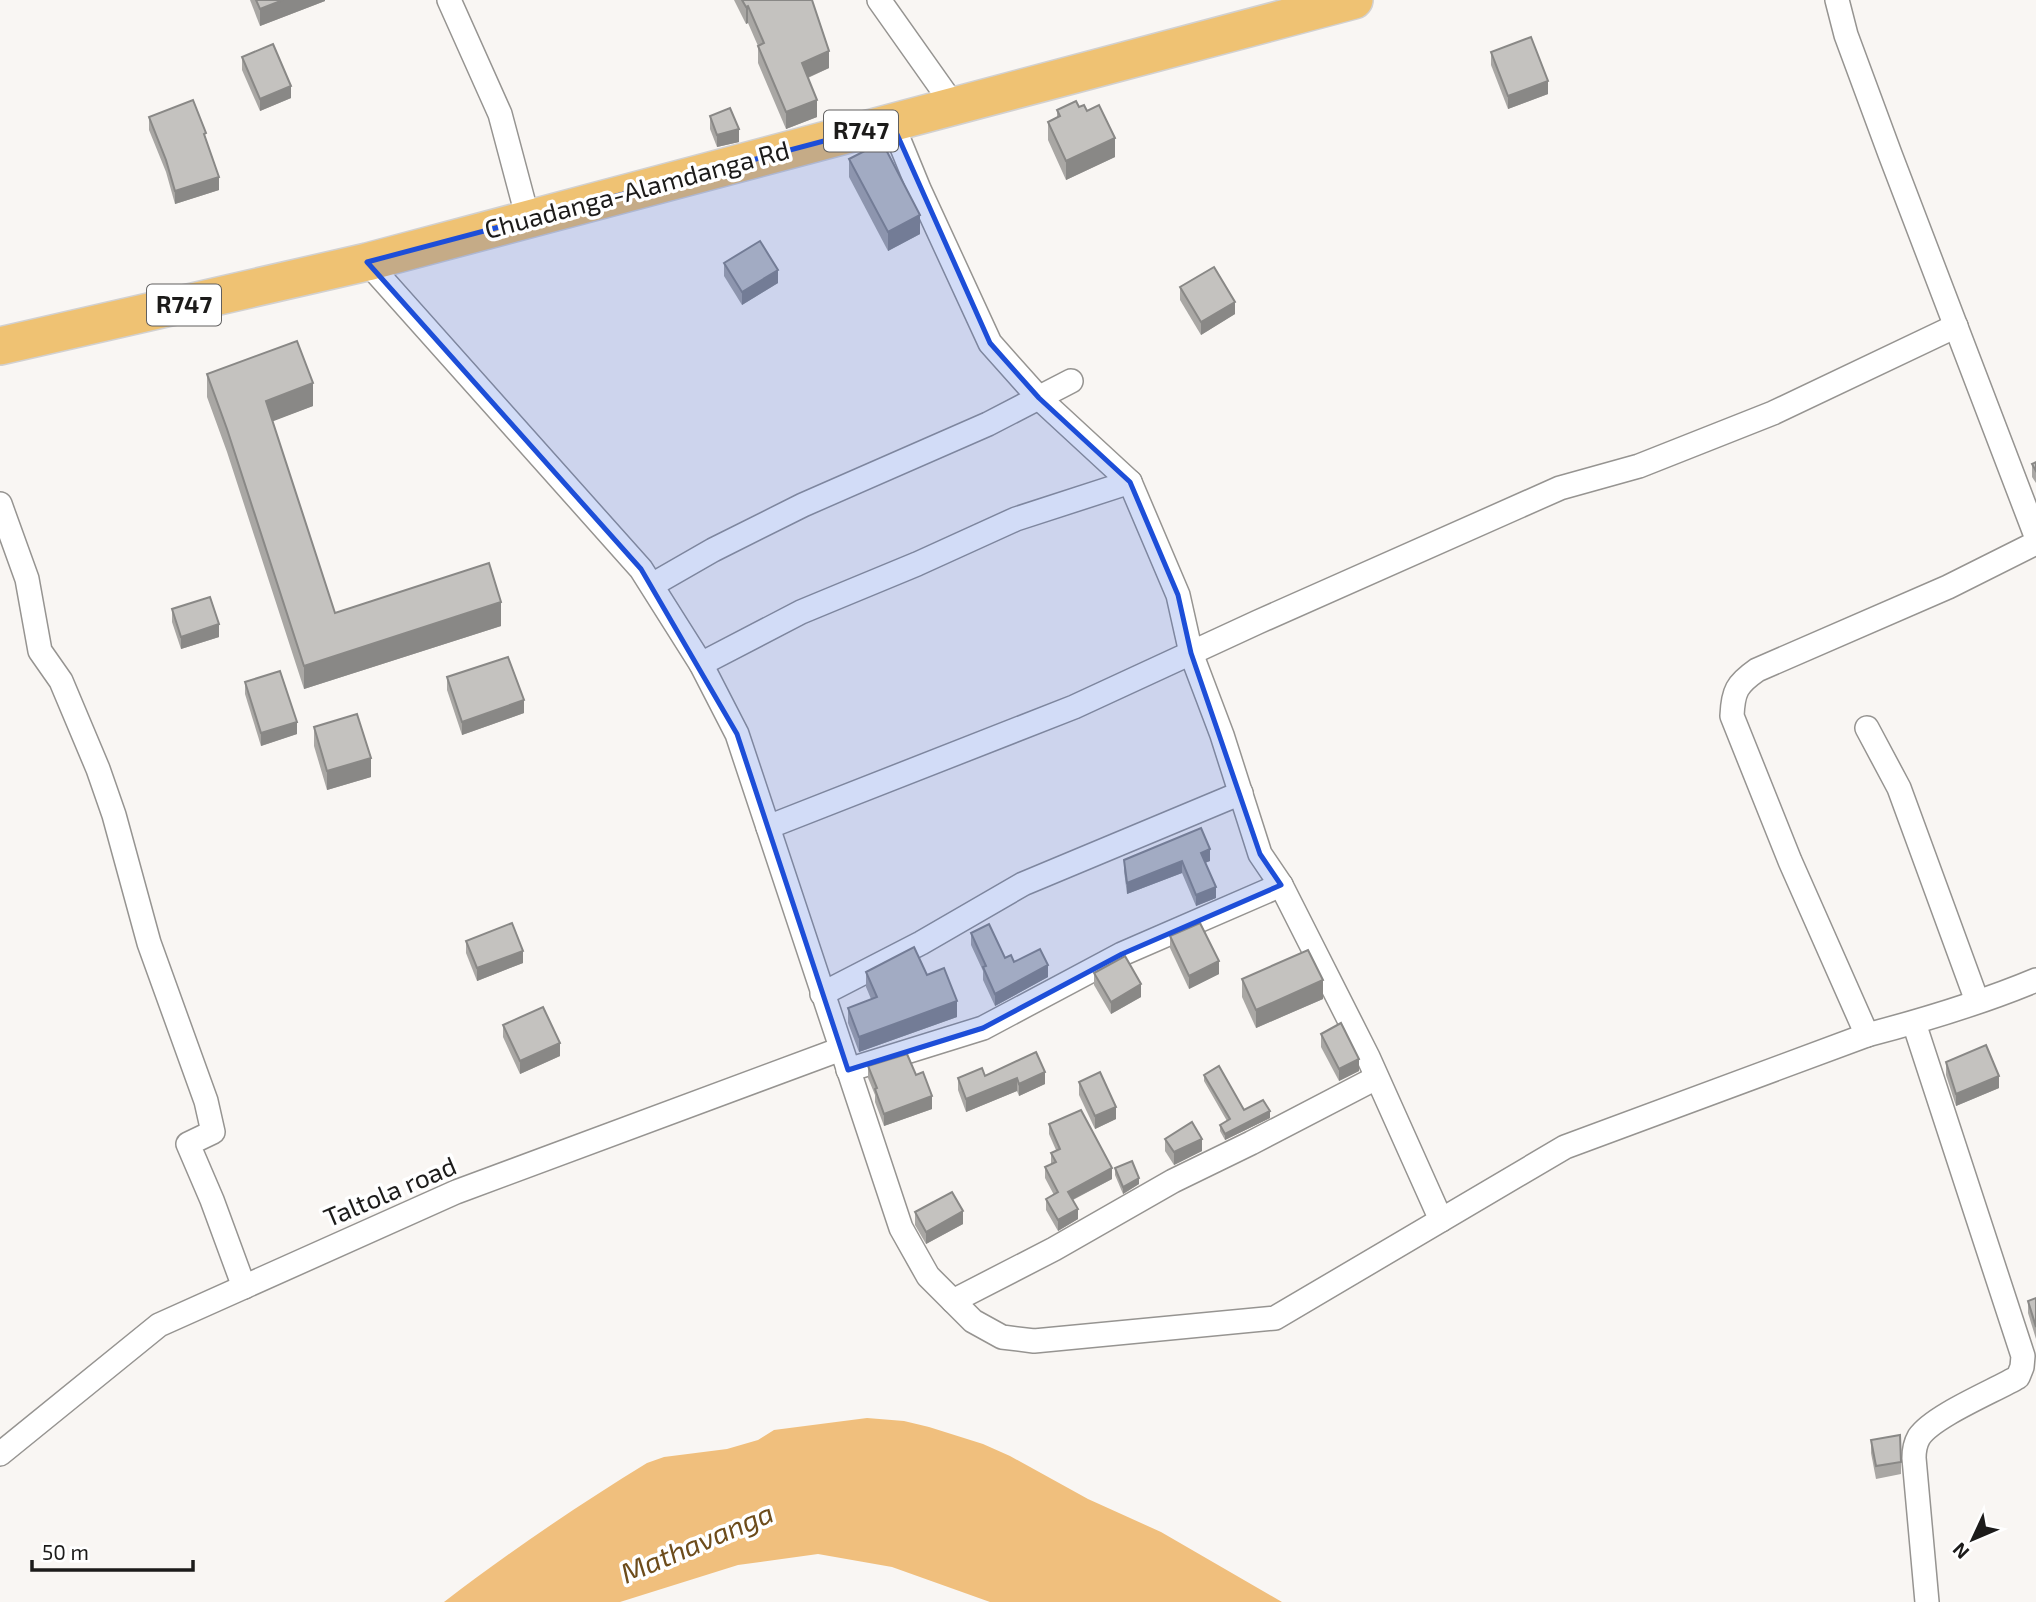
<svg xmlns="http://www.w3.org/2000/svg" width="2036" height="1602" font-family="'Exo 2',sans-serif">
  <rect width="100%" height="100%" fill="#f9f6f3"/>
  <path fill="#f0bf7d" d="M 867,1418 L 904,1421 L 929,1427 L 983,1444 L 1010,1456 L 1088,1499 L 1161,1532 L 1282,1602 L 990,1602 L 892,1567 L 818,1554 L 738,1565 L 620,1602 L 444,1602 C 509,1552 577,1506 647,1463 L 664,1457 L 727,1449 L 758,1440 L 774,1430 Z"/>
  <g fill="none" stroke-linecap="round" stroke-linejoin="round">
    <g stroke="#969491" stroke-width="26">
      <g id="street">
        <polyline points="449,0 500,114 528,219"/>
        <polyline points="879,0 954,106"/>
        <polyline points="1837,0 1846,35 1890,154 2036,536"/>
        <polyline points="892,123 919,189 990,343 1039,398 1130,482 1178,595 1191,653 1222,735 1260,854 1281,885 1368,1057 1441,1220"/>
        <path d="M 367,262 L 641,569 L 701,664 L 737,734 L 901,1228 L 928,1276 L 973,1321 L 1002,1337 L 1034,1341 L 1275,1318 L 1565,1147 L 1867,1035 C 1924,1020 1981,1003 2036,980"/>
        <polyline points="0,504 27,579 40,651 61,681 98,769 114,815 149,943 206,1101 213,1132 188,1144 212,1200 244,1287"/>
        <polyline points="652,585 713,550 803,505 988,424 1071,381"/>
        <polyline points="701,664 801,612 917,564 1016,519 1130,482"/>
        <polyline points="1867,728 1899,788 1977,1001"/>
        <polyline points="768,827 1074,707 1258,622 1560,488 1639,466 1773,413 1956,326"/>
        <polyline points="822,994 921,943 1023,884 1241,793"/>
        <path d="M 1914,1023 L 2023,1356 L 2022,1367 L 2018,1377 C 1994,1391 1933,1416 1919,1437 C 1915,1444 1914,1450 1914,1458 L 1927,1602"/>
        <path d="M 1867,1035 L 1790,861 L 1732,716 C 1733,691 1737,684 1757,670 L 1948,587 L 2036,543"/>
        <polyline points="848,1070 983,1028 1122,954 1281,885"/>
        <polyline points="953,1301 1054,1249 1173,1181 1251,1143 1376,1078"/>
        <polyline points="0,1454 159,1325 456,1192 841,1049"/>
      </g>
    </g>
    <g stroke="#d2d1d1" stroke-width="40">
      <polyline id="primary" points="0,346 367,262 1354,0"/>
    </g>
    <use href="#street" stroke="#fff" stroke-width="23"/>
    <use href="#primary" stroke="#efc273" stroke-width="37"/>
  </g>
  <g fill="#a9a7a4">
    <polygon points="250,0 325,0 325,1 260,26"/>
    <polygon points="734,0 812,0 829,68 808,78 817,117 786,129 758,63 758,46 748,23 746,24"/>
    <polygon points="1491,52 1548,94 1508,109 1491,65"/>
    <polygon points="242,57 291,98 260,111 242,70"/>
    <polygon points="1079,107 1115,157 1066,180 1048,140 1048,122 1057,117 1057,110"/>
    <polygon points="710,116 739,142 717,147 710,129"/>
    <polygon points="149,117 206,140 219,190 175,204 166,172 149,130"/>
    <polygon points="849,159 920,234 888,251 849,177"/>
    <polygon points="724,263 778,283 742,305 724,276"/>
    <polygon points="1180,287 1235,314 1201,335 1180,300"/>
    <polygon points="207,374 313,406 272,421 335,613 501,626 304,689 227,452 207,397"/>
    <polygon points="2036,462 2036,483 2032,477 2032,464"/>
    <polygon points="172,609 219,637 181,649 172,622"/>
    <polygon points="447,677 524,713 462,735 447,690"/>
    <polygon points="245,682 297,734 261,746 245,694"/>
    <polygon points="314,727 371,777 327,790 314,746"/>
    <polygon points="1124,860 1210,861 1205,863 1216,898 1196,906 1182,873 1127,894 1124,871"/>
    <polygon points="971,933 1005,958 1048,977 995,1006 983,980 983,971 971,945"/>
    <polygon points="1170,936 1219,974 1189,989 1170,948"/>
    <polygon points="466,941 523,963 477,981 466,953"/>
    <polygon points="866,972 927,975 957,1017 859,1052 848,1023 848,1008 871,999 866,987"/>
    <polygon points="1094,973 1141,997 1111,1014 1094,985"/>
    <polygon points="1242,979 1323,999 1256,1028 1242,997"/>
    <polygon points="503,1025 560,1056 520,1074 503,1037"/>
    <polygon points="1321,1034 1359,1071 1339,1081 1321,1047"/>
    <polygon points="1036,1052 1045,1084 1019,1096 1017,1091 966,1112 958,1090 958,1078 985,1076"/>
    <polygon points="1946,1062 1999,1088 1956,1106 1946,1075"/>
    <polygon points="868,1066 916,1075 932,1109 884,1126 875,1102 875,1095 868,1078"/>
    <polygon points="1204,1075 1244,1110 1270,1118 1225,1140 1220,1131 1220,1125 1227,1121 1204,1081"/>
    <polygon points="1079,1082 1116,1119 1095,1129 1079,1095"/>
    <polygon points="1049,1124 1112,1179 1073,1200 1078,1219 1058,1231 1046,1210 1046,1199 1054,1195 1045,1178 1045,1167 1051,1164 1051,1153 1056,1150 1049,1134"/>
    <polygon points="1165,1139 1202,1151 1174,1165 1165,1151"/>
    <polygon points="1115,1168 1139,1184 1123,1194 1115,1175"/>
    <polygon points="915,1212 963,1224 926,1244 915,1225"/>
    <polygon points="2036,1298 2036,1339 2028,1313 2028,1301"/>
    <polygon points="1871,1440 1901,1462 1901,1474 1876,1479 1871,1453"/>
  </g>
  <g fill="#898886">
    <polygon points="283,0 325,0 325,1 260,26 260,9"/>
    <polygon points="748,6 748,23 746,24 746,7"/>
    <polygon points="829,51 829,68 802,80 802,63"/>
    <polygon points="1548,81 1548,94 1508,109 1508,96"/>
    <polygon points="291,86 291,98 260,111 260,99"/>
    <polygon points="817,100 817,117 786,129 786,112"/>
    <polygon points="739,129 739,142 717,147 717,135"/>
    <polygon points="1115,138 1115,157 1066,180 1066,161"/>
    <polygon points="219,177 219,190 175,204 175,191"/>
    <polygon points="920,215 920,234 888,251 888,232"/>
    <polygon points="778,270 778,283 742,305 742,292"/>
    <polygon points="1235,302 1235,314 1201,335 1201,322"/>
    <polygon points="313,383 313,406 266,424 266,401"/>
    <polygon points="501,602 501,626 304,689 304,666"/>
    <polygon points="219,624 219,637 181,649 181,637"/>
    <polygon points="524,700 524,713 462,735 462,722"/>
    <polygon points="297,722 297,734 261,746 261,733"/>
    <polygon points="371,758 371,777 327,790 327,771"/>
    <polygon points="1210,849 1210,861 1201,864 1201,853"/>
    <polygon points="1182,861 1182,873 1127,894 1127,883"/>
    <polygon points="1216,887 1216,898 1196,906 1196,895"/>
    <polygon points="523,951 523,963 477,981 477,968"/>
    <polygon points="1219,961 1219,974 1189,989 1189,976"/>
    <polygon points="1048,965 1048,977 995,1006 995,994"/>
    <polygon points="1323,980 1323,999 1256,1028 1256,1010"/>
    <polygon points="1141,984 1141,997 1111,1014 1111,1002"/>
    <polygon points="957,1001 957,1017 859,1052 859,1037"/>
    <polygon points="560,1043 560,1056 520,1074 520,1061"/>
    <polygon points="1359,1059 1359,1071 1339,1081 1339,1069"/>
    <polygon points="1045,1072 1045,1084 1019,1096 1019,1084"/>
    <polygon points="1999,1076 1999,1088 1956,1106 1956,1094"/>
    <polygon points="1017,1078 1017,1091 966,1112 966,1099"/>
    <polygon points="932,1096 932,1109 884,1126 884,1114"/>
    <polygon points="1116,1107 1116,1119 1095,1129 1095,1116"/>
    <polygon points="1270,1111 1270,1118 1225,1140 1225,1134"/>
    <polygon points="1202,1139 1202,1151 1174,1165 1174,1152"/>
    <polygon points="1112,1168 1112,1179 1068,1202 1068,1192"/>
    <polygon points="1139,1178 1139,1184 1123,1194 1123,1187"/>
    <polygon points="1078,1209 1078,1219 1058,1231 1058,1220"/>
    <polygon points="963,1211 963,1224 926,1244 926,1232"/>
  </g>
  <g fill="#c4c2bf" stroke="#898886" stroke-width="2">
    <polygon points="256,0 283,0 260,9"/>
    <polygon points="742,0 812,0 829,51 802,63 817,100 786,112 758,46 764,43 748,6 746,7"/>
    <polygon points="1531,37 1548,81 1508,96 1491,52"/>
    <polygon points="273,44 291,86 260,99 242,57"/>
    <polygon points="193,100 206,133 204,134 219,177 175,191 166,160 149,117"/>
    <polygon points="1076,101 1079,107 1084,105 1087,111 1099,105 1115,138 1066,161 1048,122 1060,116 1057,110"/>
    <polygon points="730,108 739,129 717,135 710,116"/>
    <polygon points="882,142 920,215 888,232 849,159"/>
    <polygon points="760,241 778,270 742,292 724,263"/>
    <polygon points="1214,267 1235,302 1201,322 1180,287"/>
    <polygon points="297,341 313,383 266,401 335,613 489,563 501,602 304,666 227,429 207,374"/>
    <polygon points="2036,462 2036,471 2032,464"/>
    <polygon points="210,597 219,624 181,637 172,609"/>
    <polygon points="508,657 524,700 462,722 447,677"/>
    <polygon points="280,671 297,722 261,733 245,682"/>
    <polygon points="357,714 371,758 327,771 314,727"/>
    <polygon points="1201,828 1210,849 1201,853 1216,887 1196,895 1182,861 1127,883 1124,860"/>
    <polygon points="512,923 523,951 477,968 466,941"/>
    <polygon points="1200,923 1219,961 1189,976 1170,936"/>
    <polygon points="989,924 1005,958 1011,955 1014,962 1040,949 1048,965 995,994 983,967 986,966 971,933"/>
    <polygon points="914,947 927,975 944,968 957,1001 859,1037 848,1008 877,997 866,972"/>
    <polygon points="1308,950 1323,980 1256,1010 1242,979"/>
    <polygon points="1125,956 1141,984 1111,1002 1094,973"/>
    <polygon points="543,1007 560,1043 520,1061 503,1025"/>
    <polygon points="1341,1023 1359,1059 1339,1069 1321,1034"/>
    <polygon points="1986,1045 1999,1076 1956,1094 1946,1062"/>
    <polygon points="1036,1052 1045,1072 1019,1084 1017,1078 966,1099 958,1078 982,1068 985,1076"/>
    <polygon points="907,1054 916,1075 923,1072 932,1096 884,1114 875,1089 877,1088 868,1066"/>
    <polygon points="1219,1066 1244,1110 1263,1100 1270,1111 1225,1134 1220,1125 1230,1119 1204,1075"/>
    <polygon points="1100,1072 1116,1107 1095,1116 1079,1082"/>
    <polygon points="1081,1110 1112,1168 1068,1192 1078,1209 1058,1220 1046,1199 1058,1192 1045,1167 1056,1162 1051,1153 1060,1149 1049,1124"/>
    <polygon points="1192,1122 1202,1139 1174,1152 1165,1139"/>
    <polygon points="1132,1161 1139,1178 1123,1187 1115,1168"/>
    <polygon points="952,1192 963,1211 926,1232 915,1212"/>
    <polygon points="2036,1298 2036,1327 2028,1301"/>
    <polygon points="1900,1435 1901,1462 1876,1466 1871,1440"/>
  </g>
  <path fill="#1d4ed8" fill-opacity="0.2" stroke="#1d4ed8" stroke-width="5" stroke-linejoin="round" d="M 892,123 L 990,343 L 1039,398 L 1130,482 L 1178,595 L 1191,653 L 1260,854 L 1281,885 L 1122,954 L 983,1028 L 848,1070 L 737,734 L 641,569 L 367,262 Z"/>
  <g text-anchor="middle" stroke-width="7" stroke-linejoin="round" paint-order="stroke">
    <g fill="#fff" stroke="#605f5f" stroke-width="2">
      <rect x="824" y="110.5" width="74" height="41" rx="5"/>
      <rect x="147" y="284.5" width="74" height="41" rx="5"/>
    </g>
    <g font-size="24" font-weight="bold" fill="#1c1b1a">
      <text x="861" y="139">R747</text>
      <text x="184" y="313">R747</text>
    </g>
    <g font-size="26" fill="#1c1b1a" stroke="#fff">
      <text transform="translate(637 190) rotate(-15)" y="9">Chuadanga-Alamdanga Rd</text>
      <text transform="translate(390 1192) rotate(-23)" y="9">Taltola road</text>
    </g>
    <g font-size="28" font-style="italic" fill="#6d4c1b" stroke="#fff">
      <text transform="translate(697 1543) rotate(-23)" y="10">Mathavanga</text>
    </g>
  </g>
  <g transform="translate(1973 1539) rotate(226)" stroke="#ffffff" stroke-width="5" paint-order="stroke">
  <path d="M0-5L12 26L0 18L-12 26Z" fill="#1c1b1a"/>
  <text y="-10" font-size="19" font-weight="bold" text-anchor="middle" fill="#1c1b1a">N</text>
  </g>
  <path d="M32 1560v10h161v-10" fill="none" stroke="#1c1b1a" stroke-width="3.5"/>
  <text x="42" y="1560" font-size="21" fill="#1c1b1a" stroke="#ffffff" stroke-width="5" paint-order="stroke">50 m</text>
</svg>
